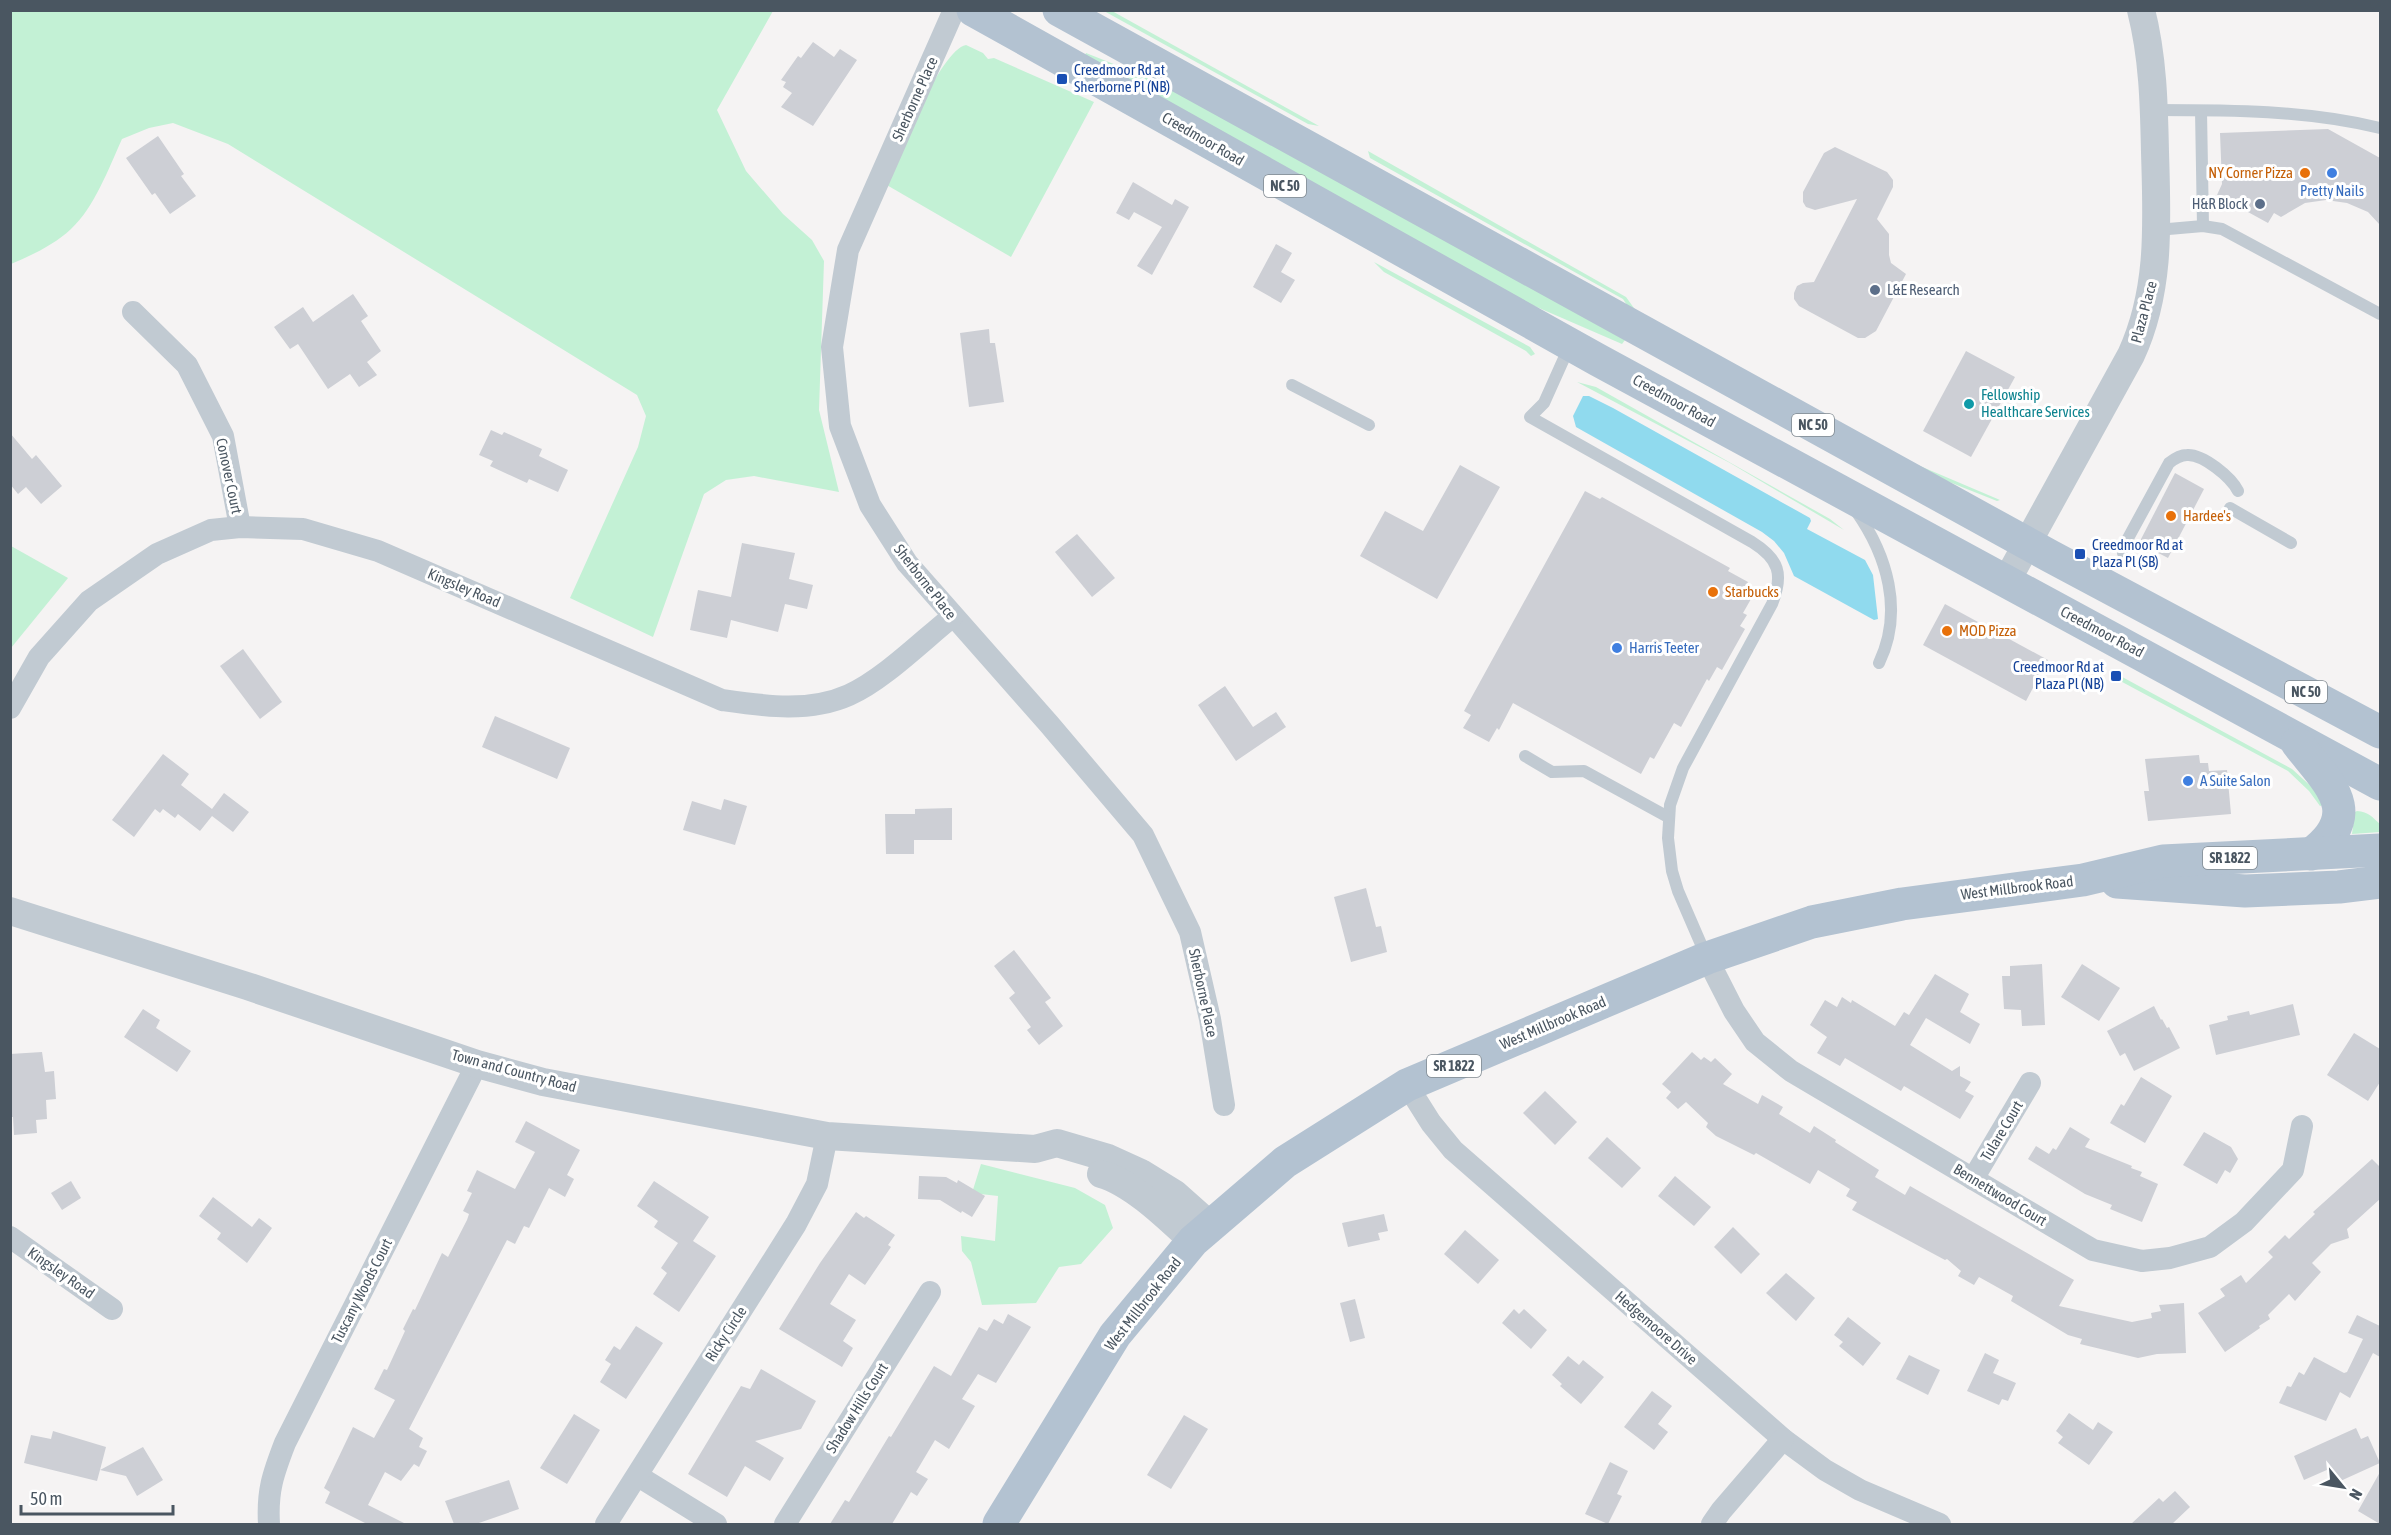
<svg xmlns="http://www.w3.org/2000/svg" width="2391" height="1535" font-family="'Asap Condensed',sans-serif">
  <rect width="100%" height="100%" fill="#f5f3f3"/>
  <g fill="#c3f1d5">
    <path d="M 542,10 L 773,11 L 717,110 L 746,171 L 783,214 L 812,240 L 824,261 L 819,410 L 839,492 L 754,476 L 726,480 L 704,494 L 653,637 L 570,598 L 638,447 L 646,416 L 637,395 L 228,144 L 173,123 L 149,128 L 122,139 C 109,168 94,208 71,229 C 54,245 32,255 11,264 L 10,11 Z"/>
    <polygon points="1104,11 1112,11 1319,126 1308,124"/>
    <path d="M 966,45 L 983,53 L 988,59 L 994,58 L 1094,102 L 1011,257 L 885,184 C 897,158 940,50 966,45 Z"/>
    <polygon points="1086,53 1169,86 1625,340 1622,344 1488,286 1083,59"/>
    <polygon points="1368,151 1626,297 1639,315 1913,463 2000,500 1997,501 1909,466 1636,319 1623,299 1370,158"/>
    <polygon points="1374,262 1530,347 1535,354 1531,356 1526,351 1384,272"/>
    <polygon points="1577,382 1596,387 1830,519 1844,530 1730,463"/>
    <polygon points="11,546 68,578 11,648"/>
    <polygon points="2113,672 2292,769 2315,790 2323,805 2320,806 2309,791 2288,771 2111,676"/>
    <path d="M 2357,811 C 2369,812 2372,817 2380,824 L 2380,832 L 2352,834 L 2355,812 Z"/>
    <polygon points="981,1164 1075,1188 1105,1205 1113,1228 1081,1264 1059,1267 1036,1303 982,1305 971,1262 962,1251 961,1236 995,1241 998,1196 972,1193"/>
  </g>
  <polygon fill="#90daee" points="1583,396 1589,396 1613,408 1810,518 1811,521 1807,529 1865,560 1873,575 1878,619 1874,620 1794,576 1784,553 1774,541 1762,532 1576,427 1573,416"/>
  <g fill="#cdcfd5">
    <polygon points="813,42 834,57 840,49 857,60 813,126 781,107 792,93 783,87 786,82 781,80 798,56 801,58"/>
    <polygon points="2328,129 2380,158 2380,225 2368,212 2347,203 2326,200 2305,203 2281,217 2274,213 2268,223 2217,195 2222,184 2220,133"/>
    <polygon points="158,136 184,174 181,176 196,196 170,214 155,193 152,195 126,158"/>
    <polygon points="1835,147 1887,172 1893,180 1893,187 1877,219 1889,234 1889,255 1891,263 1906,274 1876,331 1865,338 1858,338 1799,306 1794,299 1794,293 1797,286 1803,283 1814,282 1857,199 1815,210 1806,207 1803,202 1803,192 1824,153"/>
    <polygon points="1133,182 1172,205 1175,199 1189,207 1152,275 1137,266 1162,227 1134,212 1129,220 1116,213"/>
    <polygon points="1276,244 1292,253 1281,272 1295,280 1281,303 1253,287"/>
    <polygon points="353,294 368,316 361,321 381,351 367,362 377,375 359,387 350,374 328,389 298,344 290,349 274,327 303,307 313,322"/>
    <polygon points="989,329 990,343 995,343 1004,402 969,407 960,333"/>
    <polygon points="1966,351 2015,377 1971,457 1923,431"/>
    <polygon points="491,430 502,435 504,432 542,449 539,456 568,470 558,492 529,479 527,483 490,466 493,461 479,455"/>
    <polygon points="10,433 32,459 36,455 62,486 41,504 26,487 18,494 10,484"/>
    <polygon points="1460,465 1500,487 1437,599 1360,556 1385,511 1423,531"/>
    <polygon points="2175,473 2204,489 2168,558 2139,543"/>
    <polygon points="1585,491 1600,499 1602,497 1730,568 1728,571 1748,582 1746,586 1755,592 1743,613 1747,615 1740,626 1745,629 1722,670 1717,667 1709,681 1707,679 1681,727 1674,723 1654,759 1650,757 1641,774 1513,703 1499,730 1497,728 1489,742 1463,728 1471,715 1464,711"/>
    <polygon points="1077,534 1115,578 1092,597 1055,552"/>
    <polygon points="742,543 795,553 789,579 813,585 807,609 785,604 778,632 731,620 727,638 690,630 698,590 731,597"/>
    <polygon points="1945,604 2048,660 2026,701 1923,645"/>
    <polygon points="243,649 282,702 260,719 220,666"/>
    <polygon points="1225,686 1253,727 1276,712 1286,727 1236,761 1198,705"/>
    <polygon points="495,716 570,748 557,779 482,747"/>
    <polygon points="163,754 189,774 181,785 212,809 224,793 249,812 233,832 212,816 200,831 178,814 175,818 163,809 160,813 155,809 134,837 112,820"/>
    <polygon points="2199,755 2200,763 2208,763 2209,771 2227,770 2231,814 2148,821 2144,791 2149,791 2145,759"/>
    <polygon points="724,799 747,806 735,845 683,830 692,801 721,810"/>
    <polygon points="952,808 952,840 914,840 914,854 886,854 885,814 915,814 915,809"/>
    <polygon points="1366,888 1376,927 1381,926 1387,952 1351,962 1334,897"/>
    <polygon points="1014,950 1051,998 1045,1002 1063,1026 1039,1045 1027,1030 1031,1027 1009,998 1015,993 994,966"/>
    <polygon points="2042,964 2045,1025 2022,1026 2021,1010 2004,1009 2002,976 2010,976 2010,966"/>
    <polygon points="2082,964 2120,988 2099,1021 2061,997"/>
    <polygon points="1935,974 1969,994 1960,1012 1980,1024 1970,1044 1926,1018 1910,1045 1952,1071 1960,1066 1960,1076 1971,1082 1965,1091 1974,1096 1960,1119 1904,1086 1901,1091 1845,1058 1840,1066 1817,1053 1827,1037 1810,1025 1825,1000 1837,1007 1842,997 1851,1003 1852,1000 1895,1026 1904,1012 1909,1015"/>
    <polygon points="2293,1004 2300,1035 2216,1055 2209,1025 2228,1020 2227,1016 2249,1011 2250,1015"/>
    <polygon points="2154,1006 2161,1020 2162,1019 2167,1028 2169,1027 2180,1048 2134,1071 2125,1053 2120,1056 2107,1031"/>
    <polygon points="143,1009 160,1020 156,1028 191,1051 177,1072 124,1037"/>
    <polygon points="2354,1033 2380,1049 2380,1082 2368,1101 2327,1075"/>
    <polygon points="42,1052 45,1072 54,1071 56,1099 46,1100 47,1119 36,1120 37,1133 14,1135 13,1117 10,1117 10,1054"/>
    <polygon points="1692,1052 1701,1060 1704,1057 1711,1062 1715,1058 1732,1074 1723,1084 1758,1104 1762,1095 1783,1107 1779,1114 1810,1133 1814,1126 1836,1140 1835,1142 1879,1170 1875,1177 1905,1195 1910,1186 2074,1280 2059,1306 2132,1322 2152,1318 2151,1313 2161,1311 2159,1305 2184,1303 2186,1353 2157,1354 2138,1358 2080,1344 2082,1339 2068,1335 2011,1301 2013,1296 1979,1277 1974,1285 1958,1276 1961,1271 1947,1259 1945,1260 1852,1210 1857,1202 1846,1196 1850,1189 1818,1170 1810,1184 1756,1153 1754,1155 1716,1136 1706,1127 1708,1123 1686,1102 1678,1109 1666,1098 1671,1092 1662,1084"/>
    <polygon points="2141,1077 2172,1096 2145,1143 2110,1123 2121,1104 2124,1106"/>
    <polygon points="1545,1091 1577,1122 1555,1145 1523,1113"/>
    <polygon points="526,1121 580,1150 567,1175 574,1179 565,1197 549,1188 529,1228 524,1226 515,1244 507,1240 409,1429 423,1438 419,1447 427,1451 419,1467 414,1464 401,1481 385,1472 368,1505 406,1524 367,1524 325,1503 330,1492 324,1488 353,1427 374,1438 395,1400 374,1389 384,1369 387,1370 405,1331 403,1329 413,1309 415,1310 442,1253 448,1257 467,1220 469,1214 463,1211 472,1193 467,1191 477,1170 515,1189 535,1152 515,1142"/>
    <polygon points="2070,1127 2090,1139 2085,1147 2132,1166 2131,1168 2142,1172 2140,1176 2158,1184 2142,1222 2110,1209 2112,1205 2085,1194 2028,1159 2036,1146 2049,1154 2053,1148 2056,1150"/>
    <polygon points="2204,1132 2231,1147 2238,1159 2230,1173 2225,1170 2217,1184 2183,1165"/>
    <polygon points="1607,1137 1641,1168 1622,1188 1588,1158"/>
    <polygon points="2372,1159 2380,1167 2380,1199 2347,1229 2349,1238 2331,1244 2312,1263 2321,1272 2295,1301 2289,1294 2268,1315 2270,1319 2259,1326 2260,1328 2225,1352 2198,1313 2225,1296 2220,1289 2241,1275 2246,1283 2273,1257 2268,1252 2285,1235 2289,1239 2315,1214 2313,1212"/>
    <polygon points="919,1176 946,1177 957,1183 958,1180 985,1196 972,1217 962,1211 961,1213 940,1200 918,1199"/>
    <polygon points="1675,1176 1711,1207 1694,1226 1658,1196"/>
    <polygon points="71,1181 81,1198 62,1210 51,1193"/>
    <polygon points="654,1181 709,1217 693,1241 716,1256 679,1312 653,1294 667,1273 661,1268 678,1243 654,1227 658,1221 637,1206"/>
    <polygon points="213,1197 252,1227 259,1218 272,1228 247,1263 217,1239 221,1233 199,1216"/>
    <polygon points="856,1212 864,1218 866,1216 895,1235 888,1245 891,1247 865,1285 849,1274 830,1304 856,1320 843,1341 853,1348 842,1367 779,1329 820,1263"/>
    <polygon points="1384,1214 1388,1231 1378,1233 1380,1240 1348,1247 1342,1223"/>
    <polygon points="1733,1227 1760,1254 1741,1274 1714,1247"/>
    <polygon points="1465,1230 1499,1260 1478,1284 1444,1254"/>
    <polygon points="1786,1273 1815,1298 1796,1321 1766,1293"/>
    <polygon points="1355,1299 1365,1338 1350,1342 1340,1303"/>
    <polygon points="1514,1309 1519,1314 1524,1309 1547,1330 1531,1349 1502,1323"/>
    <polygon points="1008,1314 1031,1327 996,1383 978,1374 962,1399 975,1406 949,1449 935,1440 916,1472 928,1479 917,1496 911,1492 892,1524 830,1524 845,1500 849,1502 889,1436 891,1437 934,1366 951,1376 979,1327 987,1331 994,1319 1003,1324"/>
    <polygon points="2357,1315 2380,1326 2380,1357 2373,1353 2350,1398 2340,1392 2326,1421 2279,1403 2287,1386 2291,1387 2299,1372 2304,1375 2314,1357 2344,1373 2347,1372 2363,1339 2348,1333"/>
    <polygon points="1848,1317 1881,1343 1863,1366 1839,1346 1843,1342 1834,1335"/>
    <polygon points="636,1326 663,1343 626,1399 600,1382 611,1364 605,1360 614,1346 620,1350"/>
    <polygon points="1985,1353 1999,1360 1993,1373 2016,1383 2008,1401 2002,1399 1999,1405 1967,1391"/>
    <polygon points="1909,1355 1940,1370 1928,1395 1896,1379"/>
    <polygon points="1568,1356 1579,1365 1583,1360 1604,1377 1581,1404 1560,1386 1562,1384 1552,1375"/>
    <polygon points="761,1369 816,1401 801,1429 755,1441 784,1458 770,1481 745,1466 727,1497 688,1474 741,1386 750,1389"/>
    <polygon points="1652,1391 1672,1406 1658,1424 1668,1432 1654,1450 1624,1427"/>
    <polygon points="2069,1413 2093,1430 2098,1422 2113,1432 2089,1465 2058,1443 2063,1437 2056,1431"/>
    <polygon points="574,1414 600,1430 567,1484 540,1468"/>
    <polygon points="1184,1415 1208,1429 1171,1489 1147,1475"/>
    <polygon points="2356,1428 2361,1439 2368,1436 2380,1463 2336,1483 2329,1469 2304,1480 2294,1456"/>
    <polygon points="53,1431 106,1447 100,1470 143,1447 163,1480 137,1496 126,1476 100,1470 97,1481 24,1463 31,1435 51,1439"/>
    <polygon points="1610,1462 1628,1471 1617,1494 1622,1496 1608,1524 1585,1514"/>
    <polygon points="2380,1472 2380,1524 2358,1511"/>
    <polygon points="509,1480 519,1509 476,1524 454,1524 445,1501"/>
    <polygon points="2175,1491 2190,1507 2172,1524 2131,1524 2159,1498 2163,1502"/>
  </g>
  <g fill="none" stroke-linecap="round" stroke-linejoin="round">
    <g stroke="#c1cad2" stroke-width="12">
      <path d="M 2154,110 C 2229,110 2308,110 2380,128"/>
      <polyline points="2201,111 2203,226"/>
      <polyline points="2157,230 2203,226 2222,229 2380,314"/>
      <path d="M 1570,345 L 1544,403 L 1530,417 L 1752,542 C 1779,559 1784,574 1772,604 L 1683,768 L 1670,805 L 1668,838 L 1672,871 L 1678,891 L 1707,958"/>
      <polyline points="1292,385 1369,425"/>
      <polyline points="2230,508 2291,543"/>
      <path d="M 1856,511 C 1887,555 1904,611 1879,663"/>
      <path d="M 2123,553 L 2126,542 L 2169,463 C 2174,459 2180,455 2187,455 C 2203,454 2231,477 2238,491"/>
      <polyline points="1525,756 1552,772 1584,771 1668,817"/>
    </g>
    <g stroke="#c1cad2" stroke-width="22">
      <polyline points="954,10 848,250 832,347 840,426 870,505 907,563 1049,724 1143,835 1190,932 1210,1019 1224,1105"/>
      <polyline points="133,312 187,365 223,436 240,527"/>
      <path d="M 10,708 L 39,657 L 89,601 L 157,554 L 211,530 L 240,527 L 303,529 L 378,551 L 722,700 C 764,706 809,713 849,695 C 883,680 923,640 952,617"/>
      <polyline points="1707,958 1734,1011 1755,1042 1791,1071 2093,1250 2142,1261 2170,1258 2210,1247 2244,1222 2293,1170 2302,1126"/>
      <polyline points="1407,1085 1431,1123 1453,1150 1783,1439 1825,1470 1860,1490 1940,1524"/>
      <polyline points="1973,1179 2030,1083"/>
      <polyline points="10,1237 112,1309"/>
      <polyline points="638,1476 716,1524"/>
      <path d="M 269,1524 C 267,1491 273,1474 285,1443 L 477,1064"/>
      <polyline points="606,1524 796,1224 817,1184 827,1136"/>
      <polyline points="785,1524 930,1292"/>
      <polyline points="1712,1524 1721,1511 1783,1439"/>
    </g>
    <g stroke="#c1cad2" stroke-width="28">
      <path d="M 2006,582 L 2131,355 C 2161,290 2157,222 2155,152 C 2154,104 2153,57 2141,10"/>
      <polyline points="10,911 247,986 477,1064 543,1082 827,1136 1035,1149 1057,1143 1108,1158 1141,1173 1175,1194 1211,1226"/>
      <path d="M 1101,1174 C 1133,1183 1169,1219 1193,1241"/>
    </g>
    <g stroke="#b3c2d1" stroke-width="33">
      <polyline points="973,10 1598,360 2380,784"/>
      <polyline points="1059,10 2050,556 2380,732"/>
      <path d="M 2297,743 C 2328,783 2366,813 2311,854"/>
      <polyline points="2117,882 2245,891 2339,887 2380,882"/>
      <polyline points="999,1524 1115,1335 1193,1241 1285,1162 1407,1085 1707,958 1812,922 1902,904 2083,880 2163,861 2380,850"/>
    </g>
  </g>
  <g fill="#1a4fb4" stroke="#fff" stroke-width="2">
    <rect x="1056" y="73" width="12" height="12" rx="3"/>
    <rect x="2074" y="548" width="12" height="12" rx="3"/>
    <rect x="2110" y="670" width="12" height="12" rx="3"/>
  </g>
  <g fill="#e8710a" stroke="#fff" stroke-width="2">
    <circle cx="2305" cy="173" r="6"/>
    <circle cx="2171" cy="516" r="6"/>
    <circle cx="1713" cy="592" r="6"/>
    <circle cx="1947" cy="631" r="6"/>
  </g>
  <g fill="#3f7fe0" stroke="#fff" stroke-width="2">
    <circle cx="2332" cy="173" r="6"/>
    <circle cx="1617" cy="648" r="6"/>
    <circle cx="2188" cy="781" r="6"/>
  </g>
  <g fill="#5c6f8a" stroke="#fff" stroke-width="2">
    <circle cx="2260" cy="204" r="6"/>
    <circle cx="1875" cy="290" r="6"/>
  </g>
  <circle fill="#0f9aa8" stroke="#fff" stroke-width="2" cx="1969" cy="404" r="6"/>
  <g text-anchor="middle" stroke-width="6" stroke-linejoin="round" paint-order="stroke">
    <g fill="#fff" stroke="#808990" stroke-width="1.5">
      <rect x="1264" y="175" width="42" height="22" rx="4.5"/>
      <rect x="1792" y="414" width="42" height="22" rx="4.5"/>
      <rect x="2285" y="681" width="42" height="22" rx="4.5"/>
      <rect x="2203" y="847" width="54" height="22" rx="4.5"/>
      <rect x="1427" y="1055" width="54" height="22" rx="4.5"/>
    </g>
    <g font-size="14" font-weight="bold" fill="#4a5661">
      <text x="1285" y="191">NC 50</text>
      <text x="1813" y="430">NC 50</text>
      <text x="2306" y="697">NC 50</text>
      <text x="2230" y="863">SR 1822</text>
      <text x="1454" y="1071">SR 1822</text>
    </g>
    <g font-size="15" fill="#164399" stroke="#fff" text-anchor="start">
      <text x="1074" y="75">Creedmoor Rd at<tspan x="1074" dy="17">Sherborne Pl (NB)</tspan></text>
      <text x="2092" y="550">Creedmoor Rd at<tspan x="2092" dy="17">Plaza Pl (SB)</tspan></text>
      <text x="2104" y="672" text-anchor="end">Creedmoor Rd at<tspan x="2104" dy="17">Plaza Pl (NB)</tspan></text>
    </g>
    <g font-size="15" fill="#4a5661" stroke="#fff">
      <text transform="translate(915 99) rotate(-66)" y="5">Sherborne Place</text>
      <text transform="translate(1203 139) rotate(30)" y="5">Creedmoor Road</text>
      <text transform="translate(2144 312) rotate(-75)" y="5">Plaza Place</text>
      <text transform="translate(1674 401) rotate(29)" y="5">Creedmoor Road</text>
      <text transform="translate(229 476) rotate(78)" y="5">Conover Court</text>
      <text transform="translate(925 582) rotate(52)" y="5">Sherborne Place</text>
      <text transform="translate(464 588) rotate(23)" y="5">Kingsley Road</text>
      <text transform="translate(2102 632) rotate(28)" y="5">Creedmoor Road</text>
      <text transform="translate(2017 888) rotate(-7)" y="5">West Millbrook Road</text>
      <text transform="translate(1203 993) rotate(78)" y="5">Sherborne Place</text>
      <text transform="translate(1553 1023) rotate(-23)" y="5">West Millbrook Road</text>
      <text transform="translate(514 1071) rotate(15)" y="5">Town and Country Road</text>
      <text transform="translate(2002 1131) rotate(-59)" y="5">Tulare Court</text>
      <text transform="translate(2000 1195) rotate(31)" y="5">Bennettwood Court</text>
      <text transform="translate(61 1273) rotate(35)" y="5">Kingsley Road</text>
      <text transform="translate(362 1291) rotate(-63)" y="5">Tuscany Woods Court</text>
      <text transform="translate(1143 1304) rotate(-52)" y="5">West Millbrook Road</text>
      <text transform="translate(1656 1328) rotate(41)" y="5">Hedgemoore Drive</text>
      <text transform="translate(726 1334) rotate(-57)" y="5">Ricky Circle</text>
      <text transform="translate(857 1408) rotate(-58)" y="5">Shadow Hills Court</text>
    </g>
    <g font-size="15" fill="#c56008" stroke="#fff" text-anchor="start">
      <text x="2293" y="178" text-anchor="end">NY Corner Pizza</text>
      <text x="2183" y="521">Hardee's</text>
      <text x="1725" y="597">Starbucks</text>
      <text x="1959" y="636">MOD Pizza</text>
    </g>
    <g font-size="15" fill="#366cbe" stroke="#fff" text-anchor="start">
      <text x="2332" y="196" text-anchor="middle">Pretty Nails</text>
      <text x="1629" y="653">Harris Teeter</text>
      <text x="2200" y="786">A Suite Salon</text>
    </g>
    <g font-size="15" fill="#4e5e75" stroke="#fff" text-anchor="end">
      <text x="2248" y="209">H&amp;R Block</text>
      <text x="1887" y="295" text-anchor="start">L&amp;E Research</text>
    </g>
    <g font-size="15" fill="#0d838f" stroke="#fff" text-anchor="start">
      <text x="1981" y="400">Fellowship<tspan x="1981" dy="17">Healthcare Services</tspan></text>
    </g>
  </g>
  <rect width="2391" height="1535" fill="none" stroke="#4a5661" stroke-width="24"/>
  <g transform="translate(2343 1487) rotate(120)" stroke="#ffffff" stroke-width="4.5" paint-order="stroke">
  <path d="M0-4.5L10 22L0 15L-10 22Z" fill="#4a5661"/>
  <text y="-9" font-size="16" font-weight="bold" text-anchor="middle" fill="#4a5661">N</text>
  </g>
  <path d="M21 1505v9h152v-9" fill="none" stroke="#4a5661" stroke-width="3"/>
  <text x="30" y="1505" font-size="18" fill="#4a5661" stroke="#ffffff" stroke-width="4.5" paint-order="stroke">50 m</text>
</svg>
